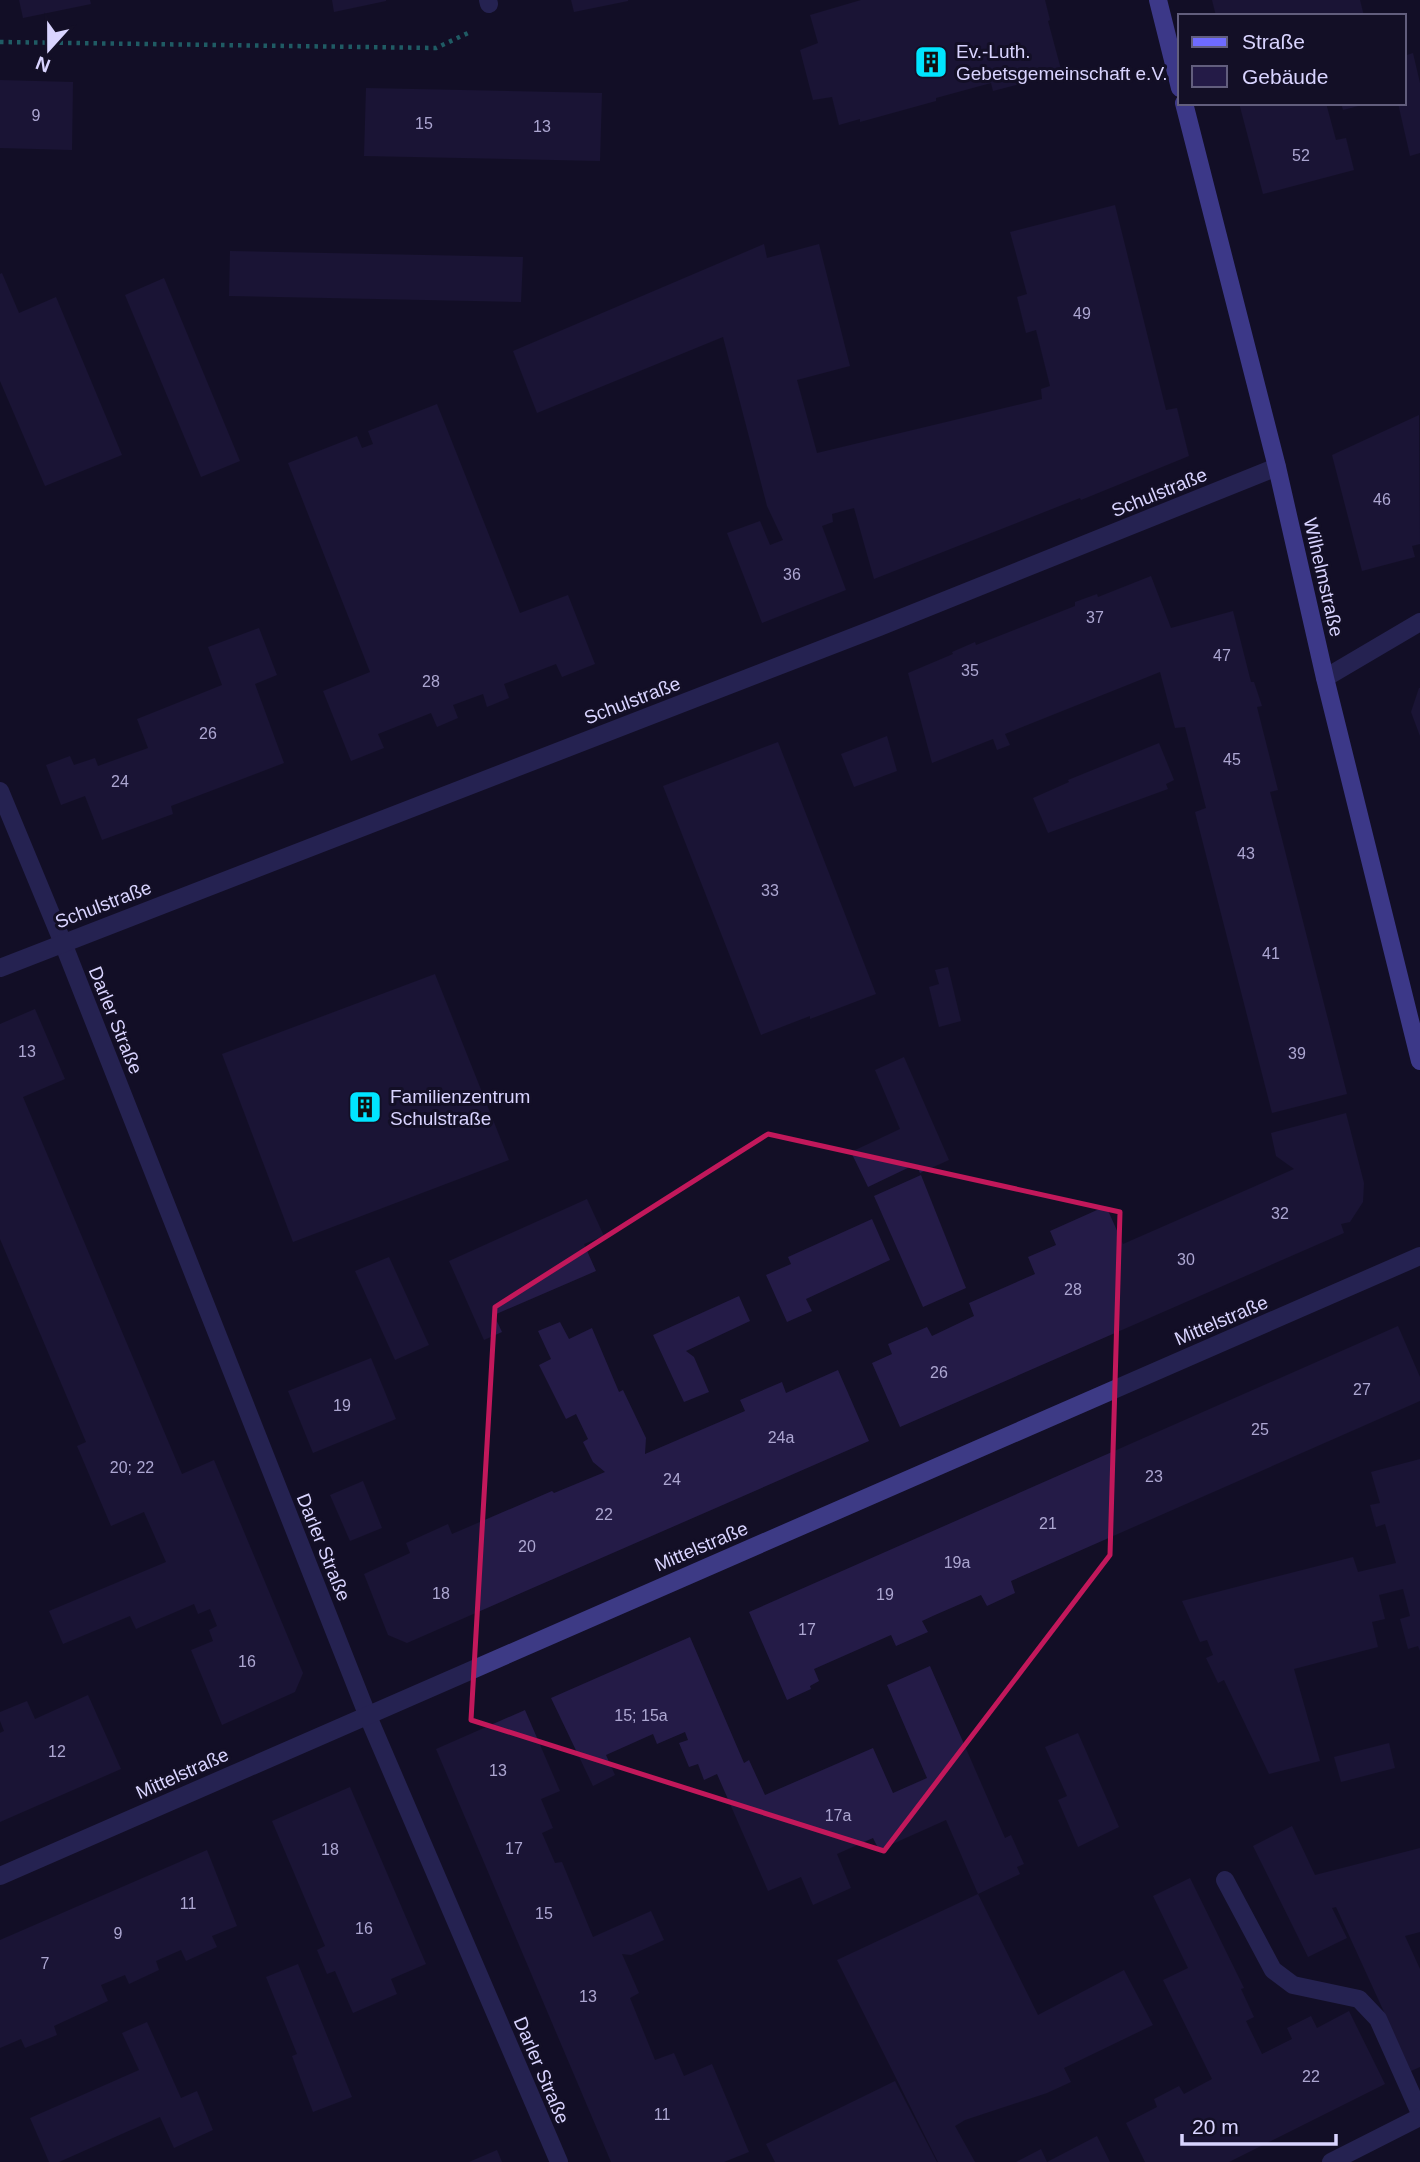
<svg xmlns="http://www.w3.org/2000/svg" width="1420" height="2162" font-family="Helvetica,sans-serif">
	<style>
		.building { fill: #241b47 }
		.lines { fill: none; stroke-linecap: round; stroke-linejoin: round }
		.path { stroke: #2fb8b0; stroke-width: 4.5; stroke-dasharray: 3.5 5; stroke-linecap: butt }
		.lane { stroke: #3d3a85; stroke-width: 18 }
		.street { stroke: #3d3a85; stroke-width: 18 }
		.secondary { stroke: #6f6bff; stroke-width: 18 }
		.marked { fill: none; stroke: #c2185b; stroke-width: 5; stroke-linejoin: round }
		.labels { text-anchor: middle; stroke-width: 6; stroke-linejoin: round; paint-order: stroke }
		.number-label { font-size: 16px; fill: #aca6d1 }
		.poi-label { font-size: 19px; fill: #d9d4ff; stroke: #130f26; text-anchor: start }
		.street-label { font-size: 19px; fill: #d9d4ff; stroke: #130f26 }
	</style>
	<rect width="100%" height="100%" fill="#130f26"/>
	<!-- building -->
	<g class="building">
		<path d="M19,0h71l1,4 -68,14z"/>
		<path d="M332,0h54v1l-52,11z"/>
		<path d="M571,0h57v1l-54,11z"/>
		<path d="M861,0h184l5,20 -2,1 14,52 -69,18 -2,-8 -55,15v3l-76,21v-3l-21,6 -7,-28 -19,3 -13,-50 18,-7 -8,-28z"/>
		<path d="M1212,0h148l4,16h-28v-2l-6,2h-114z"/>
		<path d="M1413,53l7,30v70l-10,3 -12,-53h6v-47z"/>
		<path d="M0,80l73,2 -1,68 -72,-2z"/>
		<path d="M366,88l236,5 -2,68 -236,-5z"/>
		<path d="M1239,103h87l10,37 10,-2 8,32 -91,24z"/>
		<path d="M1341,103h25v1l-23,6z"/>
		<path d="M1115,205l51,205 11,-2 12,48 -108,44 -1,-2 -206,81 -20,-71 -22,6 1,8 -11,4 24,64 -84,33 -35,-90 33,-12 10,24 13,-5 -16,-34 -44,-169 -186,76 -24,-62 251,-107 3,14 52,-14 31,122 -53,14 20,73 225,-54 -1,-10 9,-3 -14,-56 -10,3 -9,-36 10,-3 -17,-62z"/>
		<path d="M230,251l293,6 -2,45 -292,-6z"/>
		<path d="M2,273l17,40 37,-16 66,158 -77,31 -45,-105v-107z"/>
		<path d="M164,278l76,183 -39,16 -76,-182z"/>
		<path d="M437,404l83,209 48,-18 27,69 -33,13 -6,-13 -52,20 5,14 -22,9 -4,-13 -30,11 5,13 -21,9 -6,-14 -53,21 6,14 -33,13 -28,-70 47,-19 -82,-209 69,-27 5,12 11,-4 -5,-13z"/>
		<path d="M1419,415l1,129 -8,2 3,11 -53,14 -30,-116z"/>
		<path d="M1151,576l20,52 62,-17 18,71h3l8,24 -5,1 21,83 -8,2 77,302 -75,19 -77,-301 11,-4 -21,-81 -10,1 -15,-56 -155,62 5,11 -13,5 -4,-11 -61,24 -24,-90 45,-19 -1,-2 23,-10 1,3 99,-39v-4l22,-8 1,3z"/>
		<path d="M259,628l18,47 -22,9 29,79 -113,43 2,8 -71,26 -17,-44 -24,9 -15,-40 24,-9 4,9 21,-7 3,8 50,-18 -11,-29 85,-34 -14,-38z"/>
		<path d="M1419,688h1v48l-9,-24z"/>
		<path d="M887,736l10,35 -43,16 -13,-33z"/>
		<path d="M778,742l98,252 -66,25v-3l-49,19 -98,-249z"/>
		<path d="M1159,743l15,37 -8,4 2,5 -120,44 -15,-35 36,-16 -1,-2z"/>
		<path d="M948,967l13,54 -22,6 -10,-40 10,-3 -4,-14z"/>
		<path d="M435,974l74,186 -216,82 -71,-188z"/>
		<path d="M35,1009l30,70 -42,18 159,377 32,-14 89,213 -8,19 -73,33 -31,-75 22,-9 -4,-11 8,-4 -7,-17 -12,5 -4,-10 -58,25 -6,-13 -67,28 -14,-33 117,-49 -22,-50 -33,14 -34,-80 9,-4 -86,-203v-215z"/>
		<path d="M904,1057l45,103 -29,13 -4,-9 -48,23 -17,-35 49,-23 -25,-59z"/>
		<path d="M1346,1113l18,70 -1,19 -13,20 -9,2 3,9 -444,194 -28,-64 20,-9 -4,-10 39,-17 5,9 42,-20 -5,-13 66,-29 -7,-17 28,-12 -6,-14 56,-25 17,38 171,-75 -18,-13 -5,-23z"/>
		<path d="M921,1175l45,113 -43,19 -49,-111z"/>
		<path d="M587,1199l17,37 -20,8 12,27 -102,44 8,17 -18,8 -35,-79z"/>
		<path d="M872,1219l18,41 -84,39 6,12 -25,11 -21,-47 25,-11 -3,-7z"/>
		<path d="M389,1257l40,88 -34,15 -40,-89z"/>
		<path d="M739,1296l11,25 -64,30 8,6 15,35 -25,10 -31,-67z"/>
		<path d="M560,1322l9,17 23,-11 27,64 4,-2 23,48 -1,16 100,-43 -5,-11 42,-18 4,11 52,-23 31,71 -462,202 -19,-8 -24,-61 46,-21 -4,-10 42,-19 4,10 100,-43 2,2 51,-21 -12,-10 -10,-20 5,-3 -12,-25 -10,5 -27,-54 12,-6 -13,-28z"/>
		<path d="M1398,1326l22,51v24l-409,180 4,12 -28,13 -6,-11 -46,20 -13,6 6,11 -32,14 -5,-11 -77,34 5,12 -9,5 1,3 -24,11 -38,-88z"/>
		<path d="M371,1358l25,61 -83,34 -25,-62z"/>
		<path d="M1420,1459v192l-2,-5 -10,3 -8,-30 10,-3 -7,-27 -24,6 6,24 -13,3 6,25 -84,22 26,92 -51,13 -45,-94 -6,3 -12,-25 7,-3 -6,-15 -7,2 -18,-41 171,-44 5,15 38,-9 -11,-39 -9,3 -6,-22 10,-2 -9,-31z"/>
		<path d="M363,1481l19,47 -32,13 -20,-46z"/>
		<path d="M690,1637l54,126 5,-3 16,35 108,-47 20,45 34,-15 -40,-93 43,-19 75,172 6,-3 13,29 -7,3 3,7 -42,20 -32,-74 -67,30 -6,-12 -36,16 14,34 -38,17 -12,-28 -33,14 -51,-117 -13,6 -6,-16 -9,3 -10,-24 9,-3 -3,-8 -28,12 -4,-10 -47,21 9,20 -22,11 -42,-88z"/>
		<path d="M88,1695l33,74 -121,53v-89l4,-2 -4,-10v-9l27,-11 8,18z"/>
		<path d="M525,1710l35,81 -19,8 12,29 -11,5 13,30 7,-1 31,75 58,-26 13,29 -33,15 -9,-1 17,39 -9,5 25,62 19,-7 10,23 28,-12 37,88 -25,10h-113l-175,-413z"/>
		<path d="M1078,1733l41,94 -41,20 -20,-47 9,-4 -22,-49z"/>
		<path d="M1389,1743l6,25 -54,14 -7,-25z"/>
		<path d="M350,1787l76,177 -35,15 6,15 -44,19 -18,-42 -8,3 -10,-24 8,-4 -53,-125z"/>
		<path d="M1292,1826l23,49 105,-27v84l-15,4 15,33v98l-9,4 -75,-164 -4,1 15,30 -39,19 -55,-111z"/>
		<path d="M207,1850l30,76 -25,10 5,11 -31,14 -5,-11 -25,11 3,9 -30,14 -4,-9 -24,10 7,16 -54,25 3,9 -32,13 -4,-9 -21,9v-108z"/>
		<path d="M1190,1878l54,110 -3,1 13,28 -8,4 16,33 30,-15 -5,-11 24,-12 6,12 32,-17 36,73 -156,78h-84l-19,-39 31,-16 -3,-8 25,-13 5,8 28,-15 -49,-99 25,-12 -35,-72z"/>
		<path d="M978,1894l60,121 86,-45 29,55 -89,43 7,14 -24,11 -82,27 -10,6 20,36h-37l-101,-202z"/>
		<path d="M298,1964l54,133 -39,15 -21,-56 5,-2 -31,-77z"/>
		<path d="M147,2022l34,76 16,-7 16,39 -39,18 -14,-31 -101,45h-10l-19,-44 109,-48 -17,-37z"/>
		<path d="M895,2081l42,81h-162l-9,-18z"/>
		<path d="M1097,2136l13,26h-94l25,-13 6,13z"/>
		<path d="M497,2150l5,12h-33z"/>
	</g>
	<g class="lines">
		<!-- path -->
		<path class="path" d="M0,42l436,6 32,-15"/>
		<!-- lane -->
		<path class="lane" d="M1225,1880l48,90 20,15 66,14 19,20 42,94"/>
		<!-- street -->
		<g class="street">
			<path d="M488,0l1,4"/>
			<path d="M1325,678l95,-56"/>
			<path d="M0,791l63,152 304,771 192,448"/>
			<path d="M0,968l879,-341 398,-160"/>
			<path d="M0,1876l1420,-620"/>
			<path d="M1331,2162l89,-45"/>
		</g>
		<!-- secondary -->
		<g class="secondary">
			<path d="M1158,0l22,88"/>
			<path d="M1184,103l93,364 48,211 95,383"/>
		</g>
	</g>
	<!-- marked area -->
	<path d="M0 0H1420V2162H0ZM768,1134l352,78 -10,343 -226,296 -413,-131 24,-413z" fill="#130f26" fill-opacity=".55" fill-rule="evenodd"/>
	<path class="marked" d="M768,1134l352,78 -10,343 -226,296 -413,-131 24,-413z"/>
	<!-- icons -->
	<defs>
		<symbol id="building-square" viewBox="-11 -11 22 22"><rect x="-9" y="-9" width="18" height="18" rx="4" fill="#00e5ff" stroke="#130f26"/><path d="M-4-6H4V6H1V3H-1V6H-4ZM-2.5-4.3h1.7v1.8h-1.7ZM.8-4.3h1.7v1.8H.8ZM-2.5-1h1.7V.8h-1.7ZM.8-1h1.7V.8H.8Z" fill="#111"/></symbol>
	</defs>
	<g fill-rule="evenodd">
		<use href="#building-square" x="912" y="43" width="38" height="38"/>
		<use href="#building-square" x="346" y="1088" width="38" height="38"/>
	</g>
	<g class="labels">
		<!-- number labels -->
		<g class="number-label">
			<text x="36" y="121">9</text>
			<text x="424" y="129">15</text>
			<text x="542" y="132">13</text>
			<text x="1301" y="161">52</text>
			<text x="1082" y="319">49</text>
			<text x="1382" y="505">46</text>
			<text x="792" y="580">36</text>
			<text x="1095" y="623">37</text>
			<text x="1222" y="661">47</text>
			<text x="970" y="676">35</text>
			<text x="431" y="687">28</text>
			<text x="208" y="739">26</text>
			<text x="1232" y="765">45</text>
			<text x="120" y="787">24</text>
			<text x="1246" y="859">43</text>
			<text x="770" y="896">33</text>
			<text x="1271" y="959">41</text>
			<text x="27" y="1057">13</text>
			<text x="1297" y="1059">39</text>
			<text x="1280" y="1219">32</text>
			<text x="1186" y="1265">30</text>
			<text x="1073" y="1295">28</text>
			<text x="939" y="1378">26</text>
			<text x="1362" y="1395">27</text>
			<text x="342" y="1411">19</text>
			<text x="1260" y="1435">25</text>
			<text x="781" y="1443">24a</text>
			<text x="132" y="1473">20; 22</text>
			<text x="1154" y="1482">23</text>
			<text x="672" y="1485">24</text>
			<text x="604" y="1520">22</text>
			<text x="1048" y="1529">21</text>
			<text x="527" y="1552">20</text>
			<text x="957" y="1568">19a</text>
			<text x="441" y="1599">18</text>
			<text x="885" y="1600">19</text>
			<text x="807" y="1635">17</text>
			<text x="247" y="1667">16</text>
			<text x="641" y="1721">15; 15a</text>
			<text x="57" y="1757">12</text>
			<text x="498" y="1776">13</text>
			<text x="838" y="1821">17a</text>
			<text x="514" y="1854">17</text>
			<text x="330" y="1855">18</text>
			<text x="188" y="1909">11</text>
			<text x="544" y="1919">15</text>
			<text x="364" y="1934">16</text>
			<text x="118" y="1939">9</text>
			<text x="45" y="1969">7</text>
			<text x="588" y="2002">13</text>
			<text x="1311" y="2082">22</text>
			<text x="662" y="2120">11</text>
		</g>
		<!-- poi labels -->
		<g class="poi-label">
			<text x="956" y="58">Ev.-Luth.<tspan x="956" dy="22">Gebetsgemeinschaft e.V.</tspan></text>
			<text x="390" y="1103">Familienzentrum<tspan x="390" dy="22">Schulstraße</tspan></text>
		</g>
		<!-- street labels -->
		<g class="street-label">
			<text transform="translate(1159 492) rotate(-22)" y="7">Schulstraße</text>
			<text transform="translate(1324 577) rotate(77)" y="7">Wilhelmstraße</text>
			<text transform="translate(632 700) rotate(-21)" y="7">Schulstraße</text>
			<text transform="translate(103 904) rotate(-21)" y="7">Schulstraße</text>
			<text transform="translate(116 1020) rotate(68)" y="7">Darler Straße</text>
			<text transform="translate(1221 1320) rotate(-23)" y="7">Mittelstraße</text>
			<text transform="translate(701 1546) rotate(-23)" y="7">Mittelstraße</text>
			<text transform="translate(324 1547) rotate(68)" y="7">Darler Straße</text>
			<text transform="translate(182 1773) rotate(-24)" y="7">Mittelstraße</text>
			<text transform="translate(542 2070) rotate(67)" y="7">Darler Straße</text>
		</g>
	</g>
	<!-- legend -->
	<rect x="1178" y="14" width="228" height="91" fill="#130f26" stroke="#625e7d" stroke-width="2"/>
	<rect x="1192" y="37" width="35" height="10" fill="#6f6bff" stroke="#625e7d" stroke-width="2"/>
	<text x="1242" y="49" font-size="21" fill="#d9d4ff">Straße</text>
	<rect x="1192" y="66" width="35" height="21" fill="#241b47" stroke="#625e7d" stroke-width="2"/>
	<text x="1242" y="84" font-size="21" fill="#d9d4ff">Gebäude</text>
	<!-- north arrow -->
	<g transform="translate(49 49) rotate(201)" stroke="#130f26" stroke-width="5" paint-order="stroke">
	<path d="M0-5L12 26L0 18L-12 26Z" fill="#d9d4ff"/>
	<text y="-10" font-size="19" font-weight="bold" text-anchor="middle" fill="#d9d4ff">N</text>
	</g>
	<!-- scale -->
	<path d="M1182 2134v10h154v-10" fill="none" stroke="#d9d4ff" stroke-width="3.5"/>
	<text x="1192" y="2134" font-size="21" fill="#d9d4ff" stroke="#130f26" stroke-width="5" paint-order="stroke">20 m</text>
</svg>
